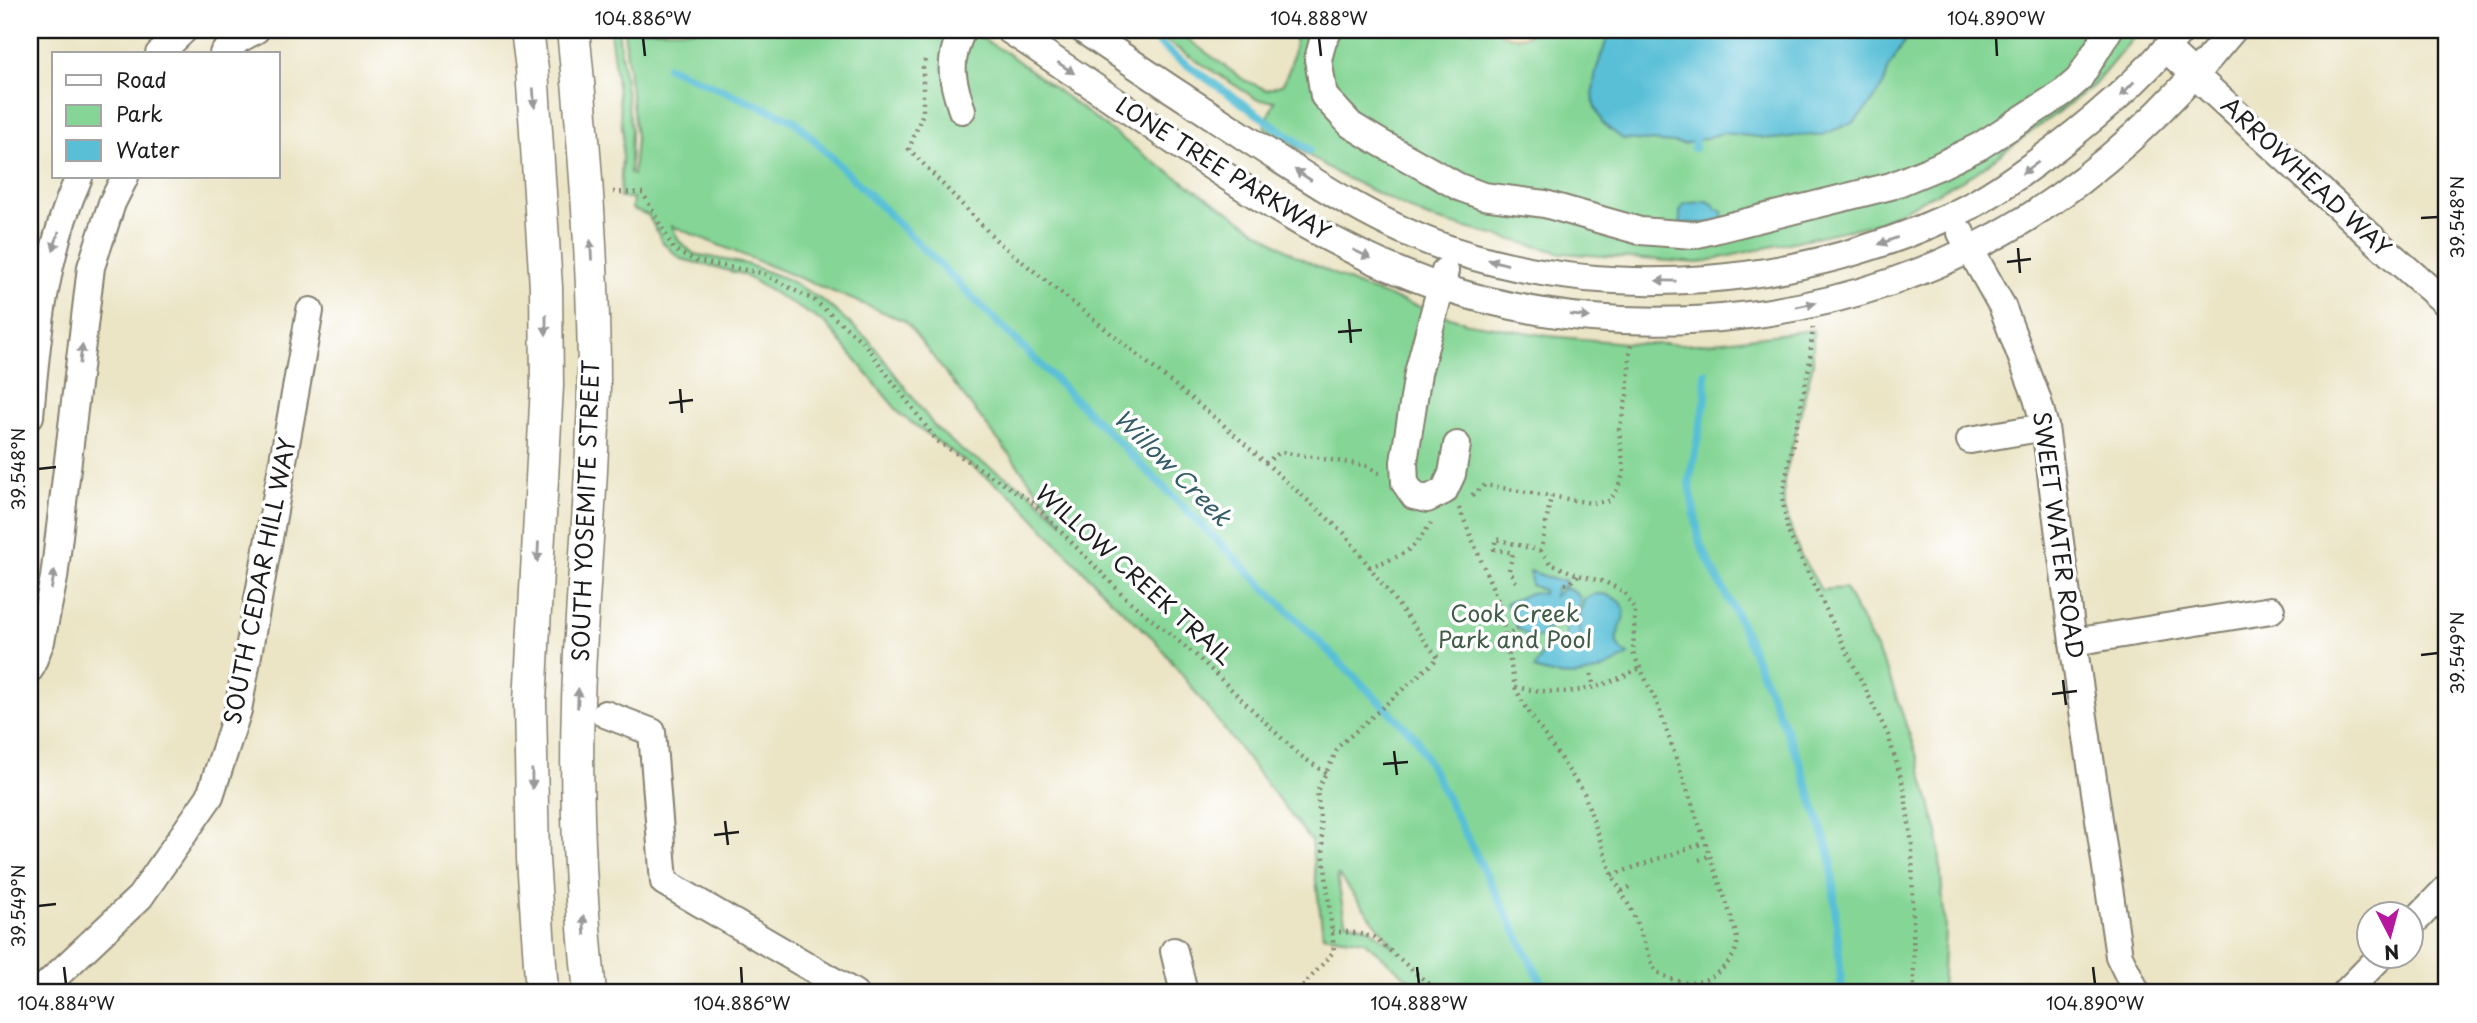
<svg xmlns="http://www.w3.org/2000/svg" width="2477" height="1023" font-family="'Playpen Sans',sans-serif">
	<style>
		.green { fill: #85d696; stroke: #507959; stroke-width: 2; fill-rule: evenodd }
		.sand { fill: #eeda9e; stroke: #857b5d; stroke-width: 2 }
		.water { fill: #59bfd7; stroke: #3a6e7a; stroke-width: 2 }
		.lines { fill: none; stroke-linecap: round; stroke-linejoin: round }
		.stream { stroke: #59bfd7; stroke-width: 8 }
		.minor-casing { stroke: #848070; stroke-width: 30 }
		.major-casing { stroke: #848070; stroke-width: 35 }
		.path { stroke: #848070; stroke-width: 4.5; stroke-dasharray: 2 5; stroke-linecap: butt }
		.minor { stroke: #fff; stroke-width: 26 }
		.major { stroke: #fff; stroke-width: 32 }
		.oneway { fill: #999 }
		.ticks { fill: none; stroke: #1c1c1c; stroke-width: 2.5 }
		.labels { text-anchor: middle; stroke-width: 7; stroke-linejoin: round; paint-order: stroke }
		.street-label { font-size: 23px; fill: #1c1c1c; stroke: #fff }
		.park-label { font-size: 23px; fill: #415d47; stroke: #fff }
		.water-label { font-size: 24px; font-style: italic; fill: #345d67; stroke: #fff }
		.neatline { fill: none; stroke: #1c1c1c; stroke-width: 2.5 }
		.ticks-label { font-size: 18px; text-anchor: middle; fill: #1c1c1c }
	</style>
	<rect width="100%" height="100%" fill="#fff"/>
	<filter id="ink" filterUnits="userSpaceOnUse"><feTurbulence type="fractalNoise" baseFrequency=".0143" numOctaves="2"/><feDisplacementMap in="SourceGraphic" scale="14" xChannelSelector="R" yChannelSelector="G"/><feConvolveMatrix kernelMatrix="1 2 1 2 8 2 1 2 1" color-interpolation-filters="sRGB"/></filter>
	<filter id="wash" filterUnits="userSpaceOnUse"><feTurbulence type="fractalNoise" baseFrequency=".00686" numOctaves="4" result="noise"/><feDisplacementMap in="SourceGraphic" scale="28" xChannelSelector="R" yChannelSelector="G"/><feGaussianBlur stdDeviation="1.57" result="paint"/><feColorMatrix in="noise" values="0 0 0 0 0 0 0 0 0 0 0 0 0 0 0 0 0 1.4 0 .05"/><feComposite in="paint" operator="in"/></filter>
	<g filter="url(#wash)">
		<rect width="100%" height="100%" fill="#ebe4c5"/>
		<!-- green -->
		<g class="green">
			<path d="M610,30h8l13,98 -1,45 3,2 3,-37 -12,-108h343l43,25 138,103 148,98 65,31 107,36 81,13 88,8h62l114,-14v33l-29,117v29l16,45 21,36 24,-2 43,85 30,86 20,74 7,97 -3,63h-517l-61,-52 -41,-6 -12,-94 -157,-202 -45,-41 -94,-100 -114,-83 -75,-91 -84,-50 -61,-15 -18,-16 -15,-28 -16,-6 1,-11h-13l3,-64zM672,226l233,95 157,201 -34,-32 -67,-40 -26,-23 -66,-87 -44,-38 -38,-23 -41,-15 -52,-10 -15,-13zM1337,875h1l57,73 -26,-20 -24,-7z"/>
			<path d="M1149,30h26l69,50 23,10 16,-6 8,-19 6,-35h843l-47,56 -119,88 -96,49 -180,40 -136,-10 -134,-35 -90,-44 -74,-47 11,-26 -17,-1z"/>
		</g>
		<!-- sand -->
		<path class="sand" d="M1496,30h37c-9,11 -27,8 -37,0z"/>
		<!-- water -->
		<g class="water">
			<path d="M1610,30h301l-22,38 -6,17 -13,20 -16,17 -34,14 -15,-1 -30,4 -52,-6 -38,11 -62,-5 -20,-15 -9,-19 -1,-15 3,-19z"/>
			<path d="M1707,201l6,3 3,5 6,2 1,13 -43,-1v-11l4,-8z"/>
			<path d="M1530,571l25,9h10v6l-9,2 -2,8 10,-8 7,1 9,8 -3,21 4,17 -2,-17 5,-19c8,-5 16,-7 26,-3 30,12 3,33 7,47 2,6 6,9 12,12 -34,21 -57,27 -95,14l13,-24 15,-4 5,-8 -3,-7 -6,-2 -16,8 1,6c-26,-2 -29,-13 -37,-35l25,-10h12v-3l-12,-5z"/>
		</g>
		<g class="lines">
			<!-- stream -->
			<g class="stream">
				<path d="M1154,30l-2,7 21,18 136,95"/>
				<path d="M668,67l127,54 621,617 131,255"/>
				<path d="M1694,148l2,-17"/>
				<path d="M1705,373l1,23 -17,86 11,62 40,78 60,141 31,95 11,135"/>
			</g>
		</g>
	</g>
	<g filter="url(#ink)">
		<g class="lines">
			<defs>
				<g id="minor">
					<path d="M1009,30c55,36 109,73 163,110 84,57 172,115 269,147 191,63 415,37 586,-69 80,-50 147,-116 206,-188"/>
					<path d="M1083,30c59,40 118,79 177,117 60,39 123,80 192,103 161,53 345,36 498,-34 28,-12 55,-31 80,-49 56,-40 108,-84 152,-137"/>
					<path d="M1329,30l-6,11 -5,18 6,37 27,29 28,17 80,45 24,9 62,8 95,27 54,4 197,-49 46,-19 43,-21 84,-54 15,-13 30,-49"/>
					<path d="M2166,49l224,205 57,50"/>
					<path d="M159,54l25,-24"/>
					<path d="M223,54l15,-14 18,-10"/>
					<path d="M962,110c-11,-32 -14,-48 0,-80"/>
					<path d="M1961,233l41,73 35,92 8,29 28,215 46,314 18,37"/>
					<path d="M1445,271l-27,102 -14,89 1,21 9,13 13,3 17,-8 8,-17 5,-29"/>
					<path d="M30,416c7,-82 15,-164 49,-239"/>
					<path d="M1970,440l75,-13"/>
					<path d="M2073,642l198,-32"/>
					<path d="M30,669l11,-28 13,-63 37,-311 21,-64 13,-26"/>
					<path d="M605,714l47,18 12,150 190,111"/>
					<path d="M2410,926l37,-38"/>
					<path d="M1174,951l10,42"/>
					<path d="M38,993l102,-96 70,-101 28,-86 72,-399"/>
					<path d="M2345,993l36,-37"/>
				</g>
				<g id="major">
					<path d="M527,30l5,39 14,218 1,99 -17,316 3,157 9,134"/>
					<path d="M573,30c12,118 21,235 21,354 -1,106 -13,212 -16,318 -3,97 2,195 12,291"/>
				</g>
			</defs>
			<!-- minor casing -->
			<use href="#minor" class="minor-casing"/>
			<!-- major casing -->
			<use href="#major" class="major-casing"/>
			<!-- path -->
			<g class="path">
				<path d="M925,60l-2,7v46l-14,36 89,93 221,179 125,112 94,125 -99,88 -22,45 17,160 -29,33 -15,9"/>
				<path d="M613,192l30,1 31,57 22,11 66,12 53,28 48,41 74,99 95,61 97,99 69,56 100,97 28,19"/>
				<path d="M1813,327l-4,40 -27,129 6,36 100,203 16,53 8,57 2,148"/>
				<path d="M1265,463l16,-11 87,14 12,8"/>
				<path d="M1472,495l13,-10 106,18 18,-2 9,-13 6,-16 -5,-42 8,-34 4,-54"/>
				<path d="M1459,508l40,95 16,84 9,18 60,88 28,82 20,36 23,60c27,15 45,18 69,-4 6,-6 12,-14 13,-23 1,-7 -3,-16 -4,-22l-76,-219 -24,-50 2,-43 -11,-18 -19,-10 -27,-7 -27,-11 -10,-13 10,-55"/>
				<path d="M1369,567c32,-11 43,-14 62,-44"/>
				<path d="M1516,582l-7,-12 4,-17 -19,-4 2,-10 45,12"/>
				<path d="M1565,584l5,-1 8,-8"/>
				<path d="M1504,635l14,-6"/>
				<path d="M1591,674l3,13"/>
				<path d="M1515,687c52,10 79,5 125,-19"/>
				<path d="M1699,860l10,-4"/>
				<path d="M1612,875l92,-32"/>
				<path d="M1622,891l10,-5"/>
				<path d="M1332,932h18l24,5 65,56"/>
			</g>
			<!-- minor -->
			<use href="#minor" class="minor"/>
			<!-- major -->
			<use href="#major" class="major"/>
		</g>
		<!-- one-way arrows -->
		<defs><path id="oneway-solid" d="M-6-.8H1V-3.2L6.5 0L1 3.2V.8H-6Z" transform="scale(1.75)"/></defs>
		<g class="oneway">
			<use href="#oneway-solid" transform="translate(1066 68) rotate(34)"/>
			<use href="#oneway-solid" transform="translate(2127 89) rotate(134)"/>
			<use href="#oneway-solid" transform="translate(534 98) rotate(86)"/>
			<use href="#oneway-solid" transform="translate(2030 168) rotate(145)"/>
			<use href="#oneway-solid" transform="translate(1303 175) rotate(-147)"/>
			<use href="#oneway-solid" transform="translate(56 241) rotate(107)"/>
			<use href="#oneway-solid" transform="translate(1888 241) rotate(159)"/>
			<use href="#oneway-solid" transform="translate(591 250) rotate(-93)"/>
			<use href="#oneway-solid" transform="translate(1362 254) rotate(26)"/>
			<use href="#oneway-solid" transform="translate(1498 262) rotate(-166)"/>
			<use href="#oneway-solid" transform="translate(1666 281) rotate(-179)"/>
			<use href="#oneway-solid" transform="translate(1806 305) rotate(-11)"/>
			<use href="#oneway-solid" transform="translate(1580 316) rotate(7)"/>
			<use href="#oneway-solid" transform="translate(546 325) rotate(90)"/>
			<use href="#oneway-solid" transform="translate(81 354) rotate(-83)"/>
			<use href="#oneway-solid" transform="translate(538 552) rotate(93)"/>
			<use href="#oneway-solid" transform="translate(53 580) rotate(-80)"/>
			<use href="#oneway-solid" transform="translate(578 698) rotate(-88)"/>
			<use href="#oneway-solid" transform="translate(532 779) rotate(89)"/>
			<use href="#oneway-solid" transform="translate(584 925) rotate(-94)"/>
		</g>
	</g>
	<!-- ticks -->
	<path class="ticks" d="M643,38l2,18M1319,38l2,18M1996,38l1,18M2421,218l17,-1M2018,248l2,25M2007,262l24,-3M1349,319l2,24M1338,332l24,-2M680,389l2,24M669,403l24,-3M38,469l18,-2M2421,655l17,-2M2063,680l3,25M2052,694l25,-3M1394,751l3,24M1383,764l25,-2M725,821l3,24M714,835l25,-3M38,906l18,-2M64,967l2,17M741,967l1,17M1417,967l2,17M2093,967l2,17"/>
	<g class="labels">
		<!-- street labels -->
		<g class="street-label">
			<text transform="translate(1223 169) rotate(32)" y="8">LONE TREE PARKWAY</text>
			<text transform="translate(2306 177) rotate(43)" y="8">ARROWHEAD WAY</text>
			<text transform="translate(586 511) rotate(-88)" y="8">SOUTH YOSEMITE STREET</text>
			<text transform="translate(2058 535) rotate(82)" y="8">SWEET WATER ROAD</text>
			<text transform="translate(1134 575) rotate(42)" y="8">WILLOW CREEK TRAIL</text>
			<text transform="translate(260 581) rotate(-79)" y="8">SOUTH CEDAR HILL WAY</text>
		</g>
		<!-- park labels -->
		<g class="park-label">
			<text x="1515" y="622">Cook Creek<tspan x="1515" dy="26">Park and Pool</tspan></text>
		</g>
		<!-- water labels -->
		<g class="water-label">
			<text transform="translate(1172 468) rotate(45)" y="8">Willow Creek</text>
		</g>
	</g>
	<!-- margin -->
	<rect width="2477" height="1023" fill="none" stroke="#fff" stroke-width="77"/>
	<!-- legend -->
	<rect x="52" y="52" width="228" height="126" fill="#ffffff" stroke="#a4a4a4" stroke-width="2"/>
	<rect x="66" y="75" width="35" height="10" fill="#ffffff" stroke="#a4a4a4" stroke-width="2"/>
	<text x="116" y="88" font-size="21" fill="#1c1c1c">Road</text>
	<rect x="66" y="105" width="35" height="21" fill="#85d696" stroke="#a4a4a4" stroke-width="2"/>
	<text x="116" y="122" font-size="21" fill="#1c1c1c">Park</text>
	<rect x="66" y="140" width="35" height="21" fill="#59bfd7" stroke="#a4a4a4" stroke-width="2"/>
	<text x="116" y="158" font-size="21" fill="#1c1c1c">Water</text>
	<!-- north arrow -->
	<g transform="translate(2390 935) rotate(174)"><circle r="33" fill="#ffffff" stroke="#a4a4a4" stroke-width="2"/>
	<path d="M0-5L12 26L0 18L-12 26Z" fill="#b5179e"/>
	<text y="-10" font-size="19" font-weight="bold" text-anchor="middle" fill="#1c1c1c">N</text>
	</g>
	<rect x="38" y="38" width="2400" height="946" class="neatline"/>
	<g class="ticks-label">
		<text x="643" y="25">104.886°W</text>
		<text x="1319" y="25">104.888°W</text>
		<text x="1996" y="25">104.890°W</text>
		<text transform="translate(2458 217) rotate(-90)" y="6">39.548°N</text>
		<text transform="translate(19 469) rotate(-90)" y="6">39.548°N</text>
		<text transform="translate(2458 653) rotate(-90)" y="6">39.549°N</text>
		<text transform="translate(19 906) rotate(-90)" y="6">39.549°N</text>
		<text x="66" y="1010">104.884°W</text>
		<text x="742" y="1010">104.886°W</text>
		<text x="1419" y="1010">104.888°W</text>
		<text x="2095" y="1010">104.890°W</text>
	</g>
</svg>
